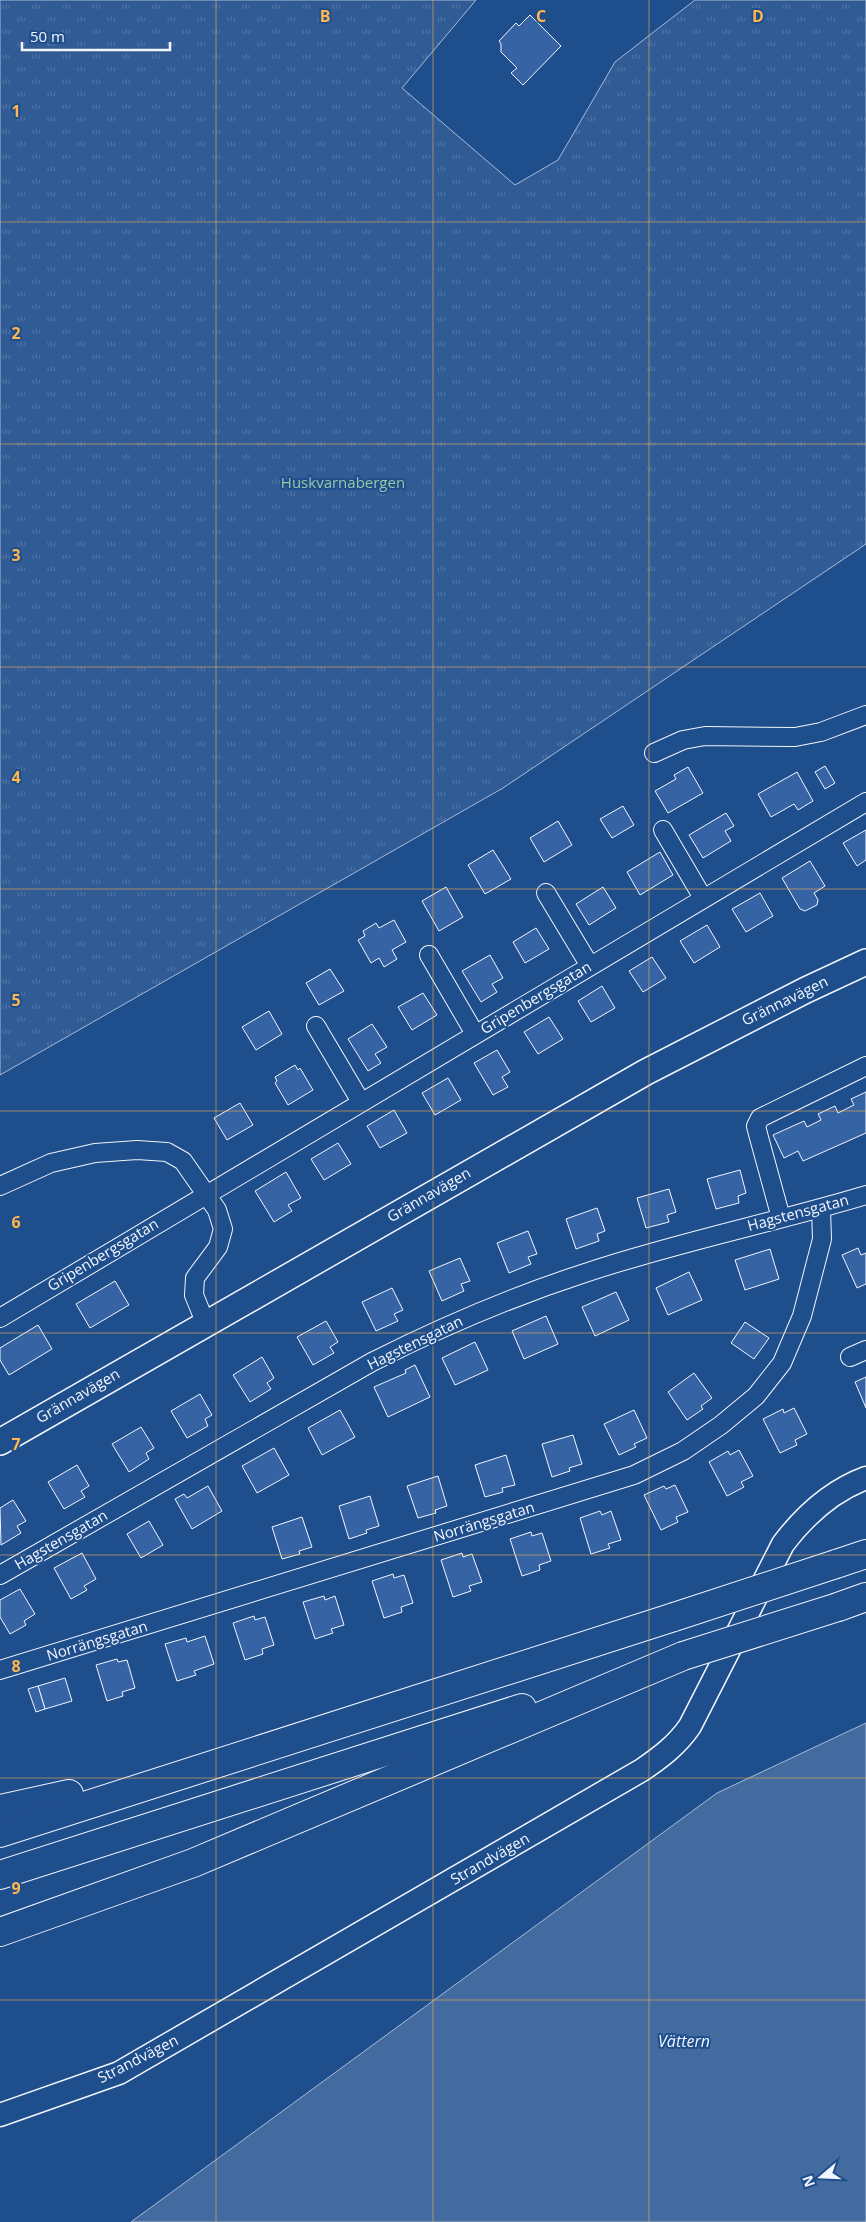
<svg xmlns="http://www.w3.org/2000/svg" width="866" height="2222" font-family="'Open Sans',sans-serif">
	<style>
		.park { fill: url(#park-tufts); stroke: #a8bbd7 }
		.water { fill: #446ba0; stroke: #a8bbd7 }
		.building { fill: #3563a3; stroke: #f2f6ff }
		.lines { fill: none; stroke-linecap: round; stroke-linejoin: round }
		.minor-casing { stroke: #f2f6ff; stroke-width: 20 }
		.tertiary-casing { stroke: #f2f6ff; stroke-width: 25 }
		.secondary-casing { stroke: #f2f6ff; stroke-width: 28 }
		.motorway-casing { stroke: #f2f6ff; stroke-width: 30 }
		.minor { stroke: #1f4e8c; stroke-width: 18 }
		.tertiary { stroke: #1f4e8c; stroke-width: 22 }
		.secondary { stroke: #1f4e8c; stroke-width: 25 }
		.motorway { stroke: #1f4e8c; stroke-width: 28 }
		.motorway-bridge-casing { stroke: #f2f6ff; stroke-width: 30; stroke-linecap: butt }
		.motorway-bridge { stroke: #1f4e8c; stroke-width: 28 }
		.grid { fill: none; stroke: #ffb74d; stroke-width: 1; stroke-opacity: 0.55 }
		.labels { text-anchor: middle; stroke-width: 4; stroke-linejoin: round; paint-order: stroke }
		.park-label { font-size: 15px; fill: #97c8a6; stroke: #1f4e8c }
		.street-label { font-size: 15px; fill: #f2f6ff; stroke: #1f4e8c }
		.water-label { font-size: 16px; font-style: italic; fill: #f2f6ff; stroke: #1f4e8c }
		.grid-label { font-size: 16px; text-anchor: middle; font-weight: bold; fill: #ffb74d; stroke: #1f4e8c; stroke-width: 4; stroke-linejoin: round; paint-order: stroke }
	</style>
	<defs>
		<pattern id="park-tufts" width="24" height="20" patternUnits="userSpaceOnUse" patternTransform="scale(1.25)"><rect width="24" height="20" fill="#305b95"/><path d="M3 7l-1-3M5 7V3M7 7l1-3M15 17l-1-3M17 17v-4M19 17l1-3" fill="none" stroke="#4e73a5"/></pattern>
	</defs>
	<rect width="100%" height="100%" fill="#1f4e8c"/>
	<!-- park -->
	<path class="park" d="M0,0h476l-74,88 113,97 43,-25 57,-98 80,-62h171v544l-363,244 -503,287z"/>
	<!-- water -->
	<path class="water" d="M866,1723v499h-735l586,-429z"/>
	<!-- building -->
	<g class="building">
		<path d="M530,15l31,31 -38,39 -12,-12 6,-5 -16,-16v-8l-2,-3 17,-18 3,3z"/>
		<path d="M825,766l10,17 -10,6 -10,-17z"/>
		<path d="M688,767l15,26 -35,20 -13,-22 21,-12 -2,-4z"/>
		<path d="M797,772l16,29 -15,9 -4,-6 -23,13 -13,-23z"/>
		<path d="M623,806l11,19 -22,13 -12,-19z"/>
		<path d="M726,813l8,13 -9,5 6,10 -28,17 -14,-23z"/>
		<path d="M558,821l14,24 -28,17 -14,-24z"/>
		<path d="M866,830v30l-9,6 -14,-23z"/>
		<path d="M493,850l18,29 -26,15 -17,-29z"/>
		<path d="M660,852l13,23 -33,20 -13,-23z"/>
		<path d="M810,861l15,25 -11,7 4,7 -1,5 -12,6 -5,-2 -18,-31z"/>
		<path d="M446,887l17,30 -24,14 -17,-30z"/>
		<path d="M603,887l13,21 -27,17 -13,-21z"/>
		<path d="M760,893l13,23 -27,16 -14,-23z"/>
		<path d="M394,920l12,22 -14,8 5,9 -13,8 -5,-9 -8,5 -13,-23 7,-4 -2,-5 13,-8 3,5z"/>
		<path d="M707,925l13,22 -26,16 -14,-22z"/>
		<path d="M536,928l13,21 -24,14 -12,-21z"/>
		<path d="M490,955l13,23 -11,6 5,8 -16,10 -19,-31z"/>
		<path d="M652,957l14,21 -23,14 -14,-21z"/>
		<path d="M330,969l14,22 -25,14 -13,-22z"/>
		<path d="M602,986l13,22 -24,14 -13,-21z"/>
		<path d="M423,993l14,22 -25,15 -14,-23z"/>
		<path d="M269,1011l13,23 -26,16 -14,-23z"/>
		<path d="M549,1017l14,22 -25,15 -14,-22z"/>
		<path d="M372,1024l15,23 -12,7 6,9 -13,8 -20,-32z"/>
		<path d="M497,1050l13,22 -8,5 6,10 -15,8 -19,-32z"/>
		<path d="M295,1065l3,5 2,-2 13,22 -25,15 -13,-22 2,-2 -2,-4z"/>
		<path d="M448,1078l13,22 -26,15 -13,-22z"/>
		<path d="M866,1092v41l-63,28 -5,-10 -14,7 -11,-23 31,-14 3,6 14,-7 -3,-6 17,-8 3,7 16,-8 -3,-6z"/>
		<path d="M240,1103l13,22 -26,15 -13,-22z"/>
		<path d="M394,1110l13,23 -27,15 -13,-22z"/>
		<path d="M338,1143l13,21 -27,16 -13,-21z"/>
		<path d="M740,1170l6,23 -8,3 1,7 -23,6 -9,-30z"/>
		<path d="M286,1172l15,26 -13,7 4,6 -18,11 -19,-31z"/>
		<path d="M669,1189l7,23 -9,3 2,7 -23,6 -9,-30z"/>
		<path d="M597,1208l8,23 -8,3 2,7 -23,8 -10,-30z"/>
		<path d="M528,1231l9,23 -9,3 3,7 -22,9 -12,-30z"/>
		<path d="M858,1248l3,7 5,-2v31l-9,4 -15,-33z"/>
		<path d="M770,1249l9,30 -34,11 -10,-30z"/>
		<path d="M460,1258l10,23 -9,3 3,7 -22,10 -13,-30z"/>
		<path d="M689,1272l13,28 -34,15 -12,-27z"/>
		<path d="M115,1281l14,24 -39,23 -14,-24z"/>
		<path d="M392,1288l11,22 -9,4 4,7 -22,10 -14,-29z"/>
		<path d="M616,1292l13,28 -34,16 -13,-29z"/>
		<path d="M546,1316l12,28 -34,15 -12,-28z"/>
		<path d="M326,1321l12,21 -8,5 4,6 -21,12 -16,-28z"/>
		<path d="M745,1322l24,16 -15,21 -23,-16z"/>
		<path d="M38,1325l14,24 -43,26 -9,-15v-12z"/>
		<path d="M475,1342l13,28 -33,15 -13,-27z"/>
		<path d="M262,1357l12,21 -7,5 4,6 -21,13 -17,-27z"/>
		<path d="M415,1365l15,32 -42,20 -14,-30 32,-14 -1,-3z"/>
		<path d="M694,1373l18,25 -11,8 2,3 -16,11 -19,-28z"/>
		<path d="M866,1377v31l-11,-26z"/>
		<path d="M200,1394l12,21 -7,4 3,7 -21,12 -16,-27z"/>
		<path d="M794,1408l13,26 -12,6 2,5 -17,8 -17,-34 20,-10 1,4z"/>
		<path d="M340,1410l15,27 -33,18 -14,-27z"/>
		<path d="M634,1410l13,28 -13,6 2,3 -17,8 -15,-31z"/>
		<path d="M141,1427l13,21 -8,5 3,6 -20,13 -17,-28z"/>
		<path d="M573,1435l9,29 -13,4 1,3 -18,6 -10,-33z"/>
		<path d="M274,1448l15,27 -32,18 -15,-27z"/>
		<path d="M739,1450l14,26 -12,6 3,5 -17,9 -18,-34 19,-11 2,4z"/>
		<path d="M506,1455l9,30 -13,3 1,4 -18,5 -10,-32z"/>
		<path d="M77,1465l12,21 -8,5 4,6 -21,12 -16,-27z"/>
		<path d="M438,1476l9,30 -12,4 1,3 -18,5 -11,-32z"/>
		<path d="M675,1485l13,27 -12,5 2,5 -17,8 -17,-35 20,-9 2,3z"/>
		<path d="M208,1486l14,25 -30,18 -17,-30 9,-5 3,4z"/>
		<path d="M370,1496l9,30 -13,4 1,3 -18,6 -10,-33z"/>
		<path d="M13,1500l13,21 -9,5 4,7 -20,12 -1,-37z"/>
		<path d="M600,1511l2,4 9,-4 10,29 -13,4 2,4 -19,6 -11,-36z"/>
		<path d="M302,1517l10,30 -13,4 1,3 -18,5 -10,-32z"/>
		<path d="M149,1521l14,24 -22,13 -14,-24z"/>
		<path d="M531,1532l1,4 10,-3 9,28 -12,4 1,5 -18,6 -12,-37z"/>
		<path d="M82,1553l14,26 -12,7 3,4 -16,9 -17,-31z"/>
		<path d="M462,1553l1,4 9,-3 10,28 -13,4 2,5 -18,6 -12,-37z"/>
		<path d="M393,1574l1,4 10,-3 9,28 -12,4 1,5 -18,6 -12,-37z"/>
		<path d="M20,1589l15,25 -11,7 2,4 -16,9 -10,-17v-17z"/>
		<path d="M324,1596l1,4 10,-4 9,29 -13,4 2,4 -18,6 -12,-37z"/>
		<path d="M254,1616l1,4 10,-3 9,28 -12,4 1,5 -18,6 -12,-37z"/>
		<path d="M205,1636l9,28 -20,7 2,4 -19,6 -12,-37 21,-6 1,4z"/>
		<path d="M117,1659l1,3 9,-2 8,28 -13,4 1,4 -16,5 -11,-36z"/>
		<path d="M65,1678l7,23 -27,8 -7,-23z"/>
		<path d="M38,1686l7,23 -9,3 -8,-23z"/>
	</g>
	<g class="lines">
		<defs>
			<g id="minor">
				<path d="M654,753l29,-13 22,-4 90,1 26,-5 45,-17"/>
				<path d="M663,830l40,68"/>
				<path d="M546,893l44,73"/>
				<path d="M429,955l46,79"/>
				<path d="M316,1026l45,76"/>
				<path d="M0,1186l51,-23 44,-10 42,-3 30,2 16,9 34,49 6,19 -5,18 -23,31 -1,17 11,27"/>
				<path d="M781,1218l-23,-84 -2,-8 4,-8 106,-52"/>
				<path d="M0,1318l866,-516"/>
				<path d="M850,1357l16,-7"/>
				<path d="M0,1575l372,-213c69,-35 139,-65 213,-89 92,-31 188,-50 281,-78"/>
				<path d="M0,1670l634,-195 49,-24 38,-26 35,-29 26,-33 20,-47 20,-77 -1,-30"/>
			</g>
			<path id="tertiary" d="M0,2115l119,-42 523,-303c19,-13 35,-25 48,-44l93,-182c22,-29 48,-53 83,-66"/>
			<path id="secondary" d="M0,1442l646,-370 160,-82 60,-28"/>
			<g id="motorway">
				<path d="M836,1564l30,-10"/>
				<path d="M838,1607l28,-10"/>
				<path d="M0,1809l69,-15"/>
				<path d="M0,1833l674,-216"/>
				<path d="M0,1875l522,-167"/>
				<path d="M0,1932l193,-69 490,-207"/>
			</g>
		</defs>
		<!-- minor casing -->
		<use href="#minor" class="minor-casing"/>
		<!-- tertiary casing -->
		<use href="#tertiary" class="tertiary-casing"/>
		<!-- secondary casing -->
		<use href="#secondary" class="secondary-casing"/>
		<!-- motorway casing -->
		<use href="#motorway" class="motorway-casing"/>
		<!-- minor -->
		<use href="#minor" class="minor"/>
		<!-- tertiary -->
		<use href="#tertiary" class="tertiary"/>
		<!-- secondary -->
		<use href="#secondary" class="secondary"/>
		<!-- motorway -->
		<use href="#motorway" class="motorway"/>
		<defs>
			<g id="motorway-bridge">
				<path d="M674,1617l162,-53"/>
				<path d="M683,1656l155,-49"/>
			</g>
		</defs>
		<!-- motorway-bridge casing -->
		<use href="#motorway-bridge" class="motorway-bridge-casing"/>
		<!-- motorway-bridge -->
		<use href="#motorway-bridge" class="motorway-bridge"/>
	</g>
	<!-- grid -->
	<path class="grid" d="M216,0v2222M433,0v2222M649,0v2222M0,222h866M0,444h866M0,667h866M0,889h866M0,1111h866M0,1333h866M0,1555h866M0,1778h866M0,2000h866"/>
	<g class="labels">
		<!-- park labels -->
		<g class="park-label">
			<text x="343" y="488">Huskvarnabergen</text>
		</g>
		<!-- street labels -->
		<g class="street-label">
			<text transform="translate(536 998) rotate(-31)" y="5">Gripenbergsgatan</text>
			<text transform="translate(785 1001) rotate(-26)" y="5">Grännavägen</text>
			<text transform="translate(429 1195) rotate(-30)" y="5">Grännavägen</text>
			<text transform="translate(798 1213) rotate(-15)" y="5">Hagstensgatan</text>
			<text transform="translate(103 1255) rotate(-31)" y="5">Gripenbergsgatan</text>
			<text transform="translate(415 1343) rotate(-26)" y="5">Hagstensgatan</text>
			<text transform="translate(78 1396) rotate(-30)" y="5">Grännavägen</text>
			<text transform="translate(484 1522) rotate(-17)" y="5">Norrängsgatan</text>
			<text transform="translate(61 1540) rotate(-30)" y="5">Hagstensgatan</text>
			<text transform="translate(97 1641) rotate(-17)" y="5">Norrängsgatan</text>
			<text transform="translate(490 1859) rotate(-30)" y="5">Strandvägen</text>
			<text transform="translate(138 2059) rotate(-27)" y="5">Strandvägen</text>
		</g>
		<!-- water labels -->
		<g class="water-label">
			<text x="684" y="2047">Vättern</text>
		</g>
	</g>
	<g class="grid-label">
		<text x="325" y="22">B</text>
		<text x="541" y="22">C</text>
		<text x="758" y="22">D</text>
		<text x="16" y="117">1</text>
		<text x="16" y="339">2</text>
		<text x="16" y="561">3</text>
		<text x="16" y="783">4</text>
		<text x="16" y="1006">5</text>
		<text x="16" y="1228">6</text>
		<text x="16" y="1450">7</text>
		<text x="16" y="1672">8</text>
		<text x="16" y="1894">9</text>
	</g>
	<!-- north arrow -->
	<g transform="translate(821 2177) rotate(251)" stroke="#1f4e8c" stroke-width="4" paint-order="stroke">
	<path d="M0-4L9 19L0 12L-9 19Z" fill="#f2f6ff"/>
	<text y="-8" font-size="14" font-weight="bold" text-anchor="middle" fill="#f2f6ff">N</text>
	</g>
	<!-- scale -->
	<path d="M22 42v8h148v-8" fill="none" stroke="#f2f6ff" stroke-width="2.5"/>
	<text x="30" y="42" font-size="15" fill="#f2f6ff" stroke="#1f4e8c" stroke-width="4" paint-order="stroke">50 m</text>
</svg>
